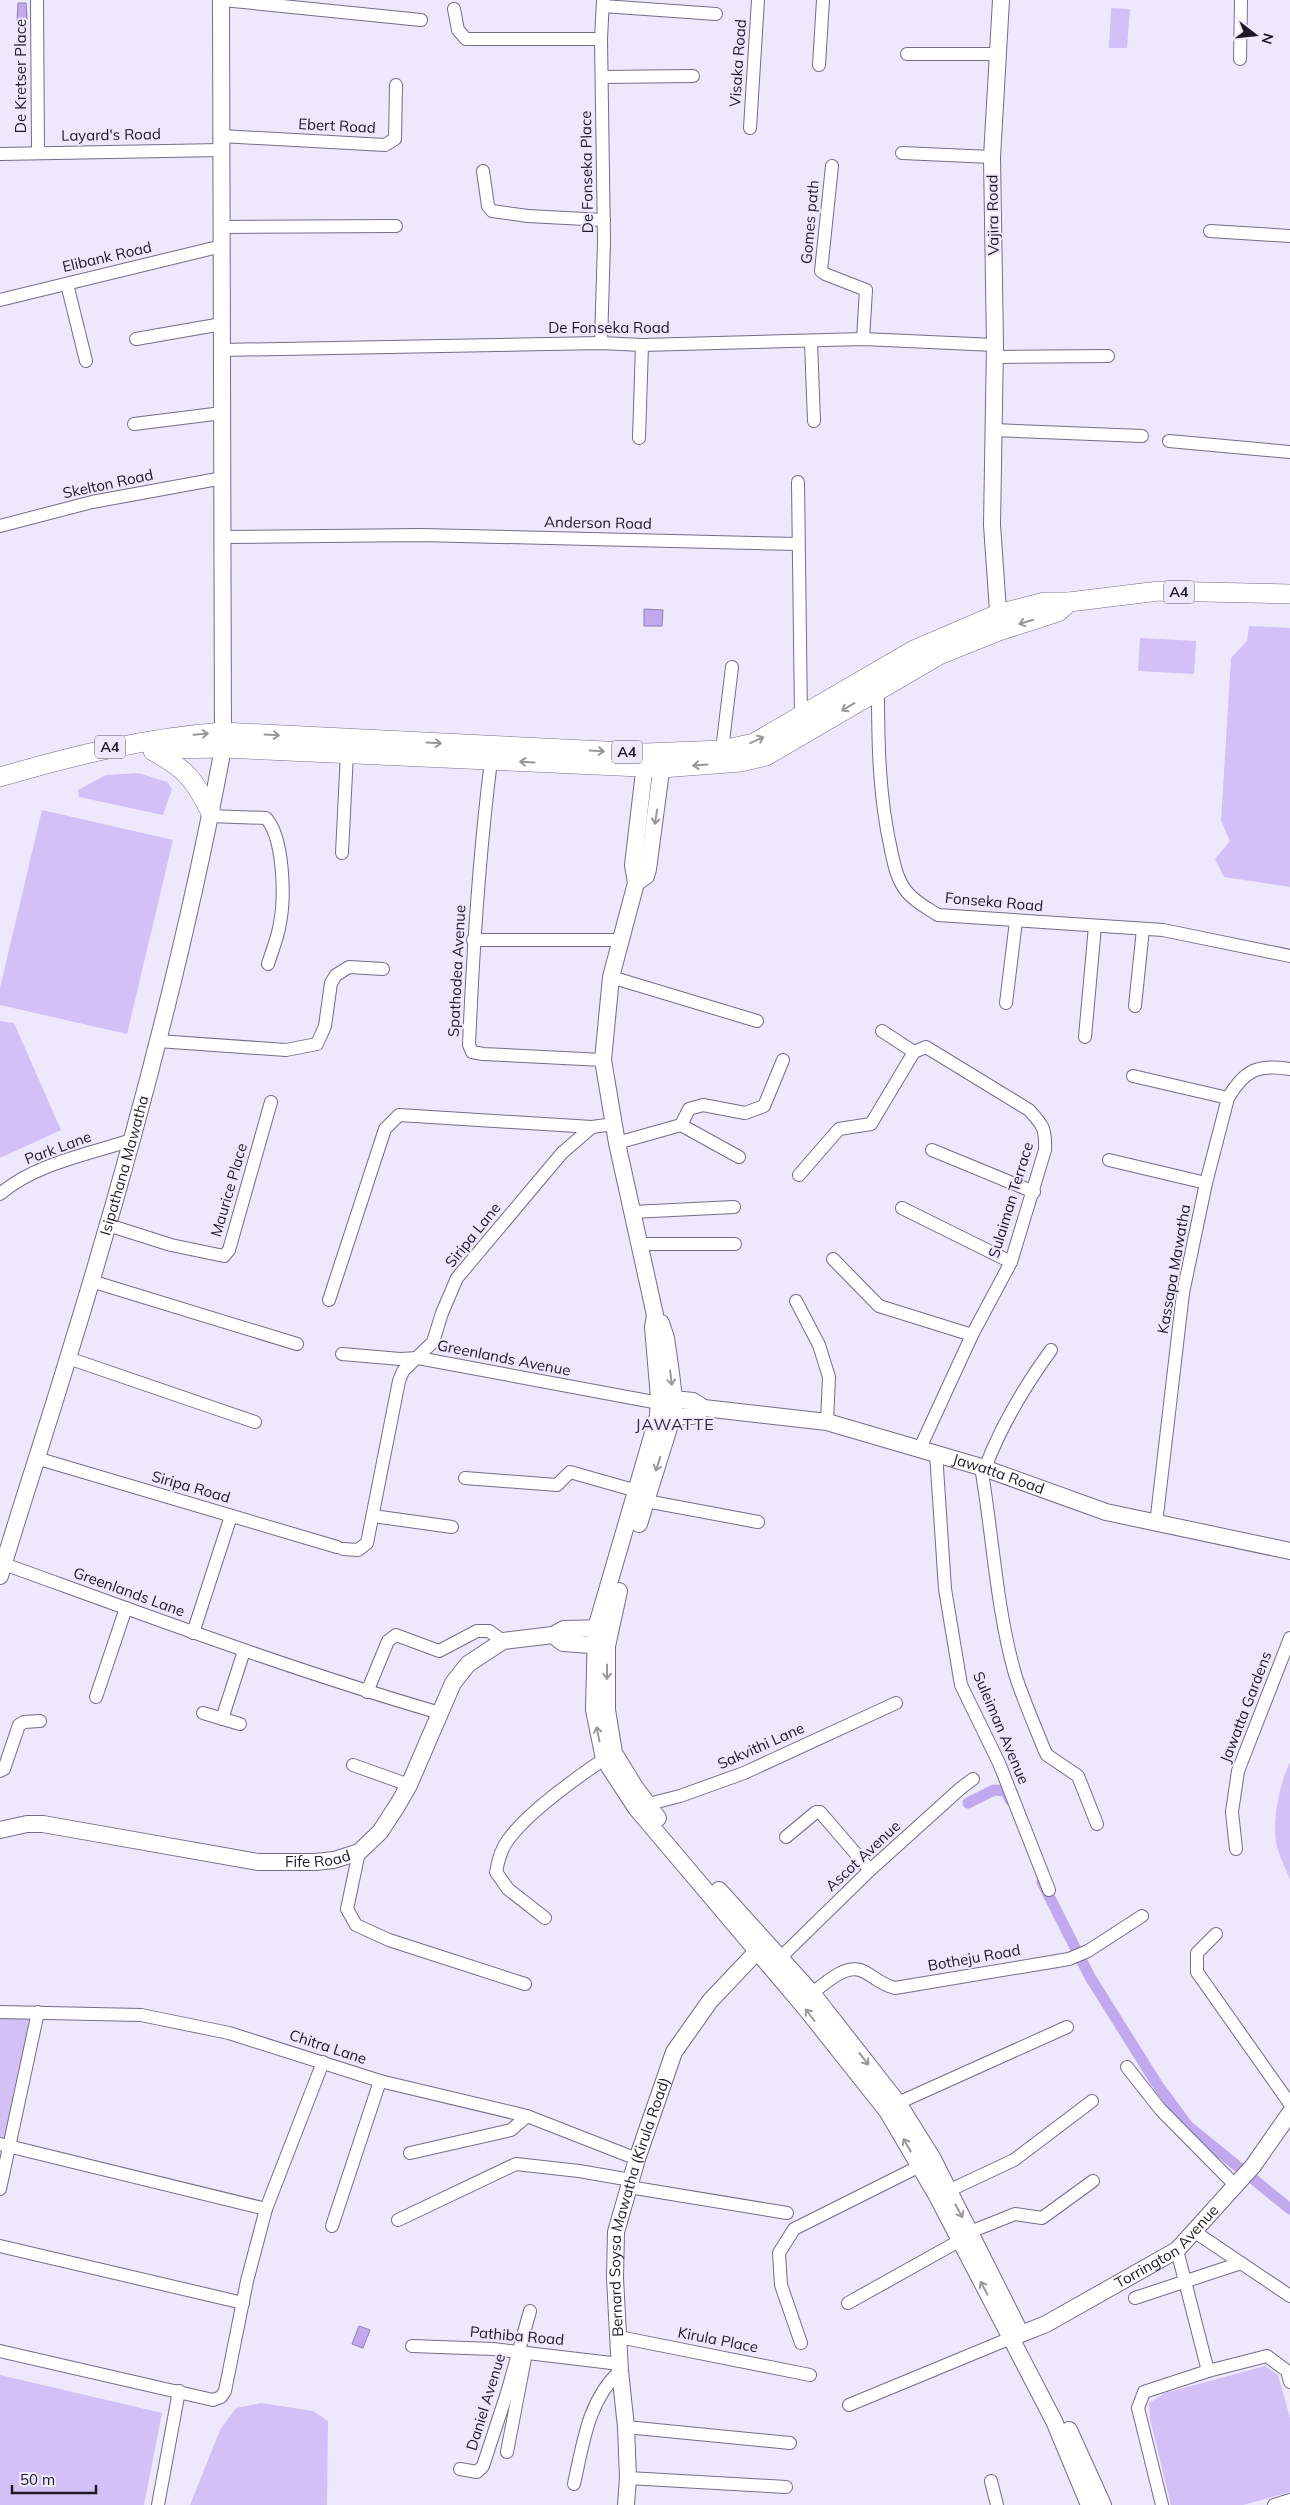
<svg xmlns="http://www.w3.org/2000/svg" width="1290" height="2505" font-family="Mulish,sans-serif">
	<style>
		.green { fill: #d3c0f7 }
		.water { fill: #c2a9ef; stroke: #907eb2 }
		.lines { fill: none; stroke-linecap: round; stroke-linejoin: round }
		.canal { stroke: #c2a9ef; stroke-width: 11 }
		.minor-casing { stroke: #766c89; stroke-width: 14 }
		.major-casing { stroke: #766c89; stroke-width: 18 }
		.highway-casing { stroke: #766c89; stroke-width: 20 }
		.minor { stroke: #fff; stroke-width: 12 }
		.major { stroke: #fff; stroke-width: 16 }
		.highway { stroke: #fff; stroke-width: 19 }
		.oneway { stroke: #99979c }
		.labels { text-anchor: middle; stroke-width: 4; stroke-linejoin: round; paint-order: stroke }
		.shield { fill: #eee8fc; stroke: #5b5665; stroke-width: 1 }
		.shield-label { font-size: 14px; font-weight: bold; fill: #1c1824 }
		.street-label { font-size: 15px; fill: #1c1824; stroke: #eee8fc }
		.neighbourhood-label { font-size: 16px; letter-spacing: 1px; fill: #312841; stroke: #eee8fc }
	</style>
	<rect width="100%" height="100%" fill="#eee8fc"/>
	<!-- green -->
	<g class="green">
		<path d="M1111,8l19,1 -3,39h-18z"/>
		<path d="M1249,626l41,2v259l-66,-10 -9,-18 15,-18 -9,-20 10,-163 16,-17z"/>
		<path d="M1140,638l56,3 -2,33 -56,-3z"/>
		<path d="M138,773l29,9 5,7 -9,26 -84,-18 -1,-7 28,-15z"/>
		<path d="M42,810l131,30 -46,194 -127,-29v-17z"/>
		<path d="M0,1021l14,2 47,107 -61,28z"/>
		<path d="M1290,1762v118c-4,-11 -10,-22 -13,-33 -6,-23 3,-65 13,-85z"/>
		<path d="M0,2011l35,3 -26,125 -9,-2z"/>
		<path d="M1265,2366l13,9 12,43v74l-47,13h-72l-21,-86 -1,-16 16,-10z"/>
		<path d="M0,2375l162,38 -18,92h-144z"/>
		<path d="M261,2403l52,8 15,10 -1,84h-137l30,-75 16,-22z"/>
	</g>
	<!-- water -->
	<g class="water">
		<path d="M18,3h8l1,17 -5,2 -5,-1z"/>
		<path d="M644,609l19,1 -1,16h-18z"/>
		<path d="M359,2326l11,4 -7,18 -11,-4z"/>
	</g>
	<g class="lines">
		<!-- canal -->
		<g class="canal">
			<path d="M968,1803l26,-13 12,1 4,9"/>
			<path d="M1042,1882l48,95 67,107 31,42 102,83"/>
		</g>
		<defs>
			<g id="minor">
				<path d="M37,0l1,152"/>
				<path d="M223,0l198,20"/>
				<path d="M603,6l113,8"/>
				<path d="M454,9l4,21 8,9h135"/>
				<path d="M907,54h90"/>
				<path d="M1240,59l1,-59"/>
				<path d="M819,65l4,-65"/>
				<path d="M602,77l91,-1"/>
				<path d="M750,128l8,-128"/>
				<path d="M221,136l164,9 10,-6 1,-54"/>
				<path d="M902,153l90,4"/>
				<path d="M0,154l221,-4"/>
				<path d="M832,166l-11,105 4,3 41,16 -3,49"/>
				<path d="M483,171l5,35 4,5 36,5 76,4"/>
				<path d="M222,227l174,-1"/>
				<path d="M1210,231l80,5"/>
				<path d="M67,284l19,77"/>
				<path d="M0,300l222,-54"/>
				<path d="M136,339l86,-15"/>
				<path d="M811,342l3,79"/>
				<path d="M601,343l3,-101 -3,-203 2,-39"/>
				<path d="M222,350l379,-7 41,2 221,-6 132,6"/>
				<path d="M995,357l113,-1"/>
				<path d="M134,424l88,-11"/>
				<path d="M994,430l148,6"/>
				<path d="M639,438l3,-93"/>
				<path d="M1169,441l121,11"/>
				<path d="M798,482l3,235"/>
				<path d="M0,526l92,-24 131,-24"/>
				<path d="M223,537l198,-2 377,9"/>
				<path d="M878,690c0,54 1,107 13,160 3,14 6,30 16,42 8,10 20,16 31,23l225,15 127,26"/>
				<path d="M722,750l10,-83"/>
				<path d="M491,761c-12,94 -18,189 -22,284l3,7 11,2 120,6"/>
				<path d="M210,816l56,2c18,20 19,79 14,105 -2,14 -8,28 -12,41"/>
				<path d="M342,853l5,-100"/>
				<path d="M473,940h148"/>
				<path d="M611,977l146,44"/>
				<path d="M1006,1003l10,-82"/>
				<path d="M1135,1006l8,-77"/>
				<path d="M882,1031l32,21"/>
				<path d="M1085,1037l10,-111"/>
				<path d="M158,1041l128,9 31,-6 8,-18 6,-43 5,-8 13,-8 34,2"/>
				<path d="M1133,1076l95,22"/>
				<path d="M681,1125l58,32"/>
				<path d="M617,1143l64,-18 8,-16 14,-4 42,8 19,-7 19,-46"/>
				<path d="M932,1150l102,42"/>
				<path d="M1109,1160l97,23"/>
				<path d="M799,1175l40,-46 32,-5 43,-72 12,-5 103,63c14,15 17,19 16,40l-34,112 -39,73 -52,113"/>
				<path d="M0,1194c35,-30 88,-40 132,-54"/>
				<path d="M902,1208l109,54"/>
				<path d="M632,1212l102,-5"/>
				<path d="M108,1225l63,20 53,11 5,-6 42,-148"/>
				<path d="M641,1244h94"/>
				<path d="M833,1259l46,47 93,29"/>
				<path d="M91,1281l206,63"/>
				<path d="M329,1300l56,-171 14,-14 193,12"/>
				<path d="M796,1301l23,44 10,32 -2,45"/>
				<path d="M342,1354l58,5 18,-1 241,45"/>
				<path d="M68,1358l187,64"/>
				<path d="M936,1453l9,136 16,96 38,78 50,127"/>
				<path d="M36,1458l301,89"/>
				<path d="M981,1467c12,69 15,140 34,207 8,25 19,50 29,75l3,6 31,21 19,48"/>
				<path d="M985,1468c16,-42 39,-81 66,-118"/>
				<path d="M465,1478l92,7 13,-13 67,19"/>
				<path d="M646,1501l112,21"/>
				<path d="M373,1516l79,11"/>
				<path d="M1156,1524l27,-231 23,-110 22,-85c17,-29 31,-34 62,-29"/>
				<path d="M343,1549l15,1 9,-7 32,-162 4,-10 30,-29 9,-29 15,-35 105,-125 30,-26 22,-3"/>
				<path d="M4,1564c144,52 288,106 436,149"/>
				<path d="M193,1633l38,-117"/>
				<path d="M367,1692l21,-51 8,-6 43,16 38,-20h12l14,10"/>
				<path d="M96,1697l30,-89"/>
				<path d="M203,1713l37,11"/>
				<path d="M222,1719l22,-68"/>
				<path d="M353,1765l56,20"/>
				<path d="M0,1771l4,-2 15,-44 5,-3 16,-1"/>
				<path d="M641,1806l39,-10 64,-23 152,-70"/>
				<path d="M786,1837l30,-25h4l50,58"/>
				<path d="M1236,1849l-4,-37 6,-41 52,-133"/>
				<path d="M359,1852l-12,57 9,16 33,15 136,44"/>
				<path d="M545,1918l-37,-29 -12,-17c2,-11 5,-23 12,-32 20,-28 67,-61 96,-81"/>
				<path d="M1216,1934l-19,19v19l93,132"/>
				<path d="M779,1959l91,-89 91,-82 12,-9"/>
				<path d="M812,1993c12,-8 31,-28 48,-23 12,4 19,14 35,18l174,-29 19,-8 54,-35"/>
				<path d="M0,2012l141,3 88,18 151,48 147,35 110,43"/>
				<path d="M1127,2067l33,42 76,77"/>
				<path d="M898,2103l169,-76"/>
				<path d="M0,2144l266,65"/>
				<path d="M410,2153l101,-23 16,-14"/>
				<path d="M629,2187l158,26"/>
				<path d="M0,2189l38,-177"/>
				<path d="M948,2191l66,-31 78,-59"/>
				<path d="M398,2220l118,-56 63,7 52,9"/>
				<path d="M332,2226l48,-145"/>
				<path d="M970,2232l45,-18 27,4 51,-37"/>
				<path d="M1195,2232l95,64"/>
				<path d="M0,2246l243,57"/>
				<path d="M1177,2250l31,121"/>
				<path d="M1135,2298l106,-35"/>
				<path d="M848,2303l111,-62"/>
				<path d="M619,2337l191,38"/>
				<path d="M801,2343l-20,-58 -2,-32 15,-24 126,-63"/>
				<path d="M412,2346l81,3 127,15"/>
				<path d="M0,2351l213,49 8,-3 4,-6 22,-110 19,-72 57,-147"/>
				<path d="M849,2405l162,-67"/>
				<path d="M626,2427l164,16"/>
				<path d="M507,2452l19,-99"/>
				<path d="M460,2469l17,3 6,-6 24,-73 23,-82"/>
				<path d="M628,2478l158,9"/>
				<path d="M991,2481l6,24"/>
				<path d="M574,2484c9,-40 14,-84 46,-113"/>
				<path d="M158,2505l21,-114"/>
				<path d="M1162,2505l-24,-97 6,-16 64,-21 59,-15 20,15 3,11"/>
				<path d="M1274,2505l16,-5"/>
			</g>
			<g id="major">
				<path d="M999,625l-7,-100 3,-180 -3,-188 9,-157"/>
				<path d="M646,755l-13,110 3,18 -25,94 -8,83 14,83 38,172 -2,12 6,71 -1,18 -62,212 -2,82 10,49 32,49 170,201 81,102 50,85 117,225 35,84"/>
				<path d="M636,883l10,-7 2,-7 15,-113"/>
				<path id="s1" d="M664,1398l29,3 11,7 123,14 154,45 125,45 184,39"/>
				<path d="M661,1417l31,-1 12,-8"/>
				<path d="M639,1524l33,-106 2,-19 -3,-26 -5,-35 -5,-15"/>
				<path id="s2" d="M0,1576c22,-73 46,-145 68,-218 62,-200 117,-404 155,-610l-2,-748"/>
				<path d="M619,1591l-12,55v64l7,43 21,34 23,31"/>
				<path d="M553,1635l10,8 42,3"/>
				<path id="s3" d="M0,1830l27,-6h16l215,38h57l19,-2 25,-8 21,-20 17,-26 12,-21 44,-102 15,-19 35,-23 50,-6 11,-6 42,-1"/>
				<path d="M719,1890l93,103 86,110 35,56 85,169"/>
				<path id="s4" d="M1011,2338l35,-14 131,-74 76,-84 37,-53"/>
				<path d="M1069,2430l34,75"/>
				<path id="s5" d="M626,2505l2,-27 -2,-51 -6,-56 -5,-93 1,-46 21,-73 37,-107 36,-51 54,-57"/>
			</g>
			<g id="highway">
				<path d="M166,749l57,-1 439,20 79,-6 25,-6 173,-101 60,-24 59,-19 11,-10"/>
				<path d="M153,751c33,18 41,28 58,62"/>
				<path d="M0,777c75,-22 145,-39 223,-45l423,21 76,-3 32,-7 160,-93 84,-36 47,-12h24l90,-11 131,3"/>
			</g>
		</defs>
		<!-- minor casing -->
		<use href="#minor" class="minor-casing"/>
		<!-- major casing -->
		<use href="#major" class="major-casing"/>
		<!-- highway casing -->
		<use href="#highway" class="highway-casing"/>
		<!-- minor -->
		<use href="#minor" class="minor"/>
		<!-- major -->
		<use href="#major" class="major"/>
		<!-- highway -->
		<use href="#highway" class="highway"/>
	</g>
	<!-- one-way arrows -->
	<defs><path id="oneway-shaft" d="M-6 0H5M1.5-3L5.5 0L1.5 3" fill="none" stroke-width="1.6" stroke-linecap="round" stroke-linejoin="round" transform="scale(1.25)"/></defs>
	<g class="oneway">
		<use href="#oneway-shaft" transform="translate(1026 622) rotate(163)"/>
		<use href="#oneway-shaft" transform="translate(848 707) rotate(149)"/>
		<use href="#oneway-shaft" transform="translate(201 734) rotate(-5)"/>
		<use href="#oneway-shaft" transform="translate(272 735) rotate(3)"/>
		<use href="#oneway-shaft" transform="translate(757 740) rotate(-24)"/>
		<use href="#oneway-shaft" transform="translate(434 743) rotate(3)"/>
		<use href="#oneway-shaft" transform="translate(597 751) rotate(3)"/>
		<use href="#oneway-shaft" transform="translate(527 762) rotate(-177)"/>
		<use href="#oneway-shaft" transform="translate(700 765) rotate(176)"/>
		<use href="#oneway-shaft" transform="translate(656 817) rotate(99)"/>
		<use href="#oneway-shaft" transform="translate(671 1378) rotate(83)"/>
		<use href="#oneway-shaft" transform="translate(658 1464) rotate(108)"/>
		<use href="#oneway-shaft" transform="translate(607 1672) rotate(90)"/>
		<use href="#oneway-shaft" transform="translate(598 1734) rotate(-101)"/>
		<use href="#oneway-shaft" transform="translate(810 2015) rotate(-127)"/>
		<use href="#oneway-shaft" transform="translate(864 2059) rotate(52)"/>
		<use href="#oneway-shaft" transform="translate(907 2145) rotate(-120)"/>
		<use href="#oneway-shaft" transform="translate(959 2211) rotate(61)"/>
		<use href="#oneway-shaft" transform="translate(984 2288) rotate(-118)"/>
	</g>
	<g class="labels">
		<!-- shield labels -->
		<g class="shield">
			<rect x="1164" y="580.5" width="30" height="23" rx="4"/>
			<rect x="95" y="735.5" width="30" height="23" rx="4"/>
			<rect x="612" y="740.5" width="30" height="23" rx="4"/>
		</g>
		<g class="shield-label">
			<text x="1179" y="597">A4</text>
			<text x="110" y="752">A4</text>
			<text x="627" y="757">A4</text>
		</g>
		<!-- street labels -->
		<g class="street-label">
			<text transform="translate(738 63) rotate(-86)" y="5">Visaka Road</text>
			<text transform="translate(21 76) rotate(-90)" y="5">De Kretser Place</text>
			<text transform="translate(337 126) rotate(3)" y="5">Ebert Road</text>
			<text transform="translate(111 135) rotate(-1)" y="5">Layard's Road</text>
			<text transform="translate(587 172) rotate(-91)" y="5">De Fonseka Place</text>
			<text transform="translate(993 215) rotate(-91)" y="5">Vajira Road</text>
			<text transform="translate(810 222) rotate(-85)" y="5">Gomes path</text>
			<text transform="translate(107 257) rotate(-13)" y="5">Elibank Road</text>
			<text x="609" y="333">De Fonseka Road</text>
			<text transform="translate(108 484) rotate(-12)" y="5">Skelton Road</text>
			<text transform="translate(598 523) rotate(1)" y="5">Anderson Road</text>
			<text transform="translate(994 902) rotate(5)" y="5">Fonseka Road</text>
			<text transform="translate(457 971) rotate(-87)" y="5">Spathodea Avenue</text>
			<text transform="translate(58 1148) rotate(-20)" y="5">Park Lane</text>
			<text dy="5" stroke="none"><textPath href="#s2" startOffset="429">Isipathana Mawatha</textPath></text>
			<text transform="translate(229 1190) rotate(-74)" y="5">Maurice Place</text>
			<text transform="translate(1011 1200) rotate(-73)" y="5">Sulaiman Terrace</text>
			<text transform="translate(473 1235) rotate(-51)" y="5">Siripa Lane</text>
			<text transform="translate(1174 1269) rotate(-80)" y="5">Kassapa Mawatha</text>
			<text transform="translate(504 1358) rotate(11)" y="5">Greenlands Avenue</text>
			<text dy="5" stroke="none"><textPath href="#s1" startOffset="345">Jawatta Road</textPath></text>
			<text transform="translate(191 1487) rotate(16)" y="5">Siripa Road</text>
			<text transform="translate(129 1592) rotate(20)" y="5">Greenlands Lane</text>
			<text transform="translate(1246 1707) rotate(-69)" y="5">Jawatta Gardens</text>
			<text transform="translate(1001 1728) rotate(67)" y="5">Suleiman Avenue</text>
			<text transform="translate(761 1746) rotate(-24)" y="5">Sakvithi Lane</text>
			<text transform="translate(863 1856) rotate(-43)" y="5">Ascot Avenue</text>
			<text dy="5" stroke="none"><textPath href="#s3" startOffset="322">Fife Road</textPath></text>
			<text transform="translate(974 1958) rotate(-10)" y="5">Botheju Road</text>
			<text transform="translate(328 2047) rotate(18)" y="5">Chitra Lane</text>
			<text dy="5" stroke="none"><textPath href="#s5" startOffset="302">Bernard Soysa Mawatha (Kirula Road)</textPath></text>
			<text dy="5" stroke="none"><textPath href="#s4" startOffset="182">Torrington Avenue</textPath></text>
			<text transform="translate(517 2336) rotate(5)" y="5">Pathiba Road</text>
			<text transform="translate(718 2340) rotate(11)" y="5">Kirula Place</text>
			<text transform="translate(486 2402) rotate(-73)" y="5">Daniel Avenue</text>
		</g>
		<!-- neighbourhood labels -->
		<g class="neighbourhood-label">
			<text x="675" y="1430">JAWATTE</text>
		</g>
	</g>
	<!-- north arrow -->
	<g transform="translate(1255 35) rotate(106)" stroke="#eee8fc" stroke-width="4" paint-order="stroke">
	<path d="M0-4L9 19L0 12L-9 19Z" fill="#1c1824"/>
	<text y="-8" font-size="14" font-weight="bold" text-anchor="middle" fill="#1c1824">N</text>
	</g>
	<!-- scale -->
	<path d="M12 2485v8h84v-8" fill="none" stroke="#1c1824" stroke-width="2.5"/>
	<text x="20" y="2485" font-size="15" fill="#1c1824" stroke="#eee8fc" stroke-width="4" paint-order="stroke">50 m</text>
</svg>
